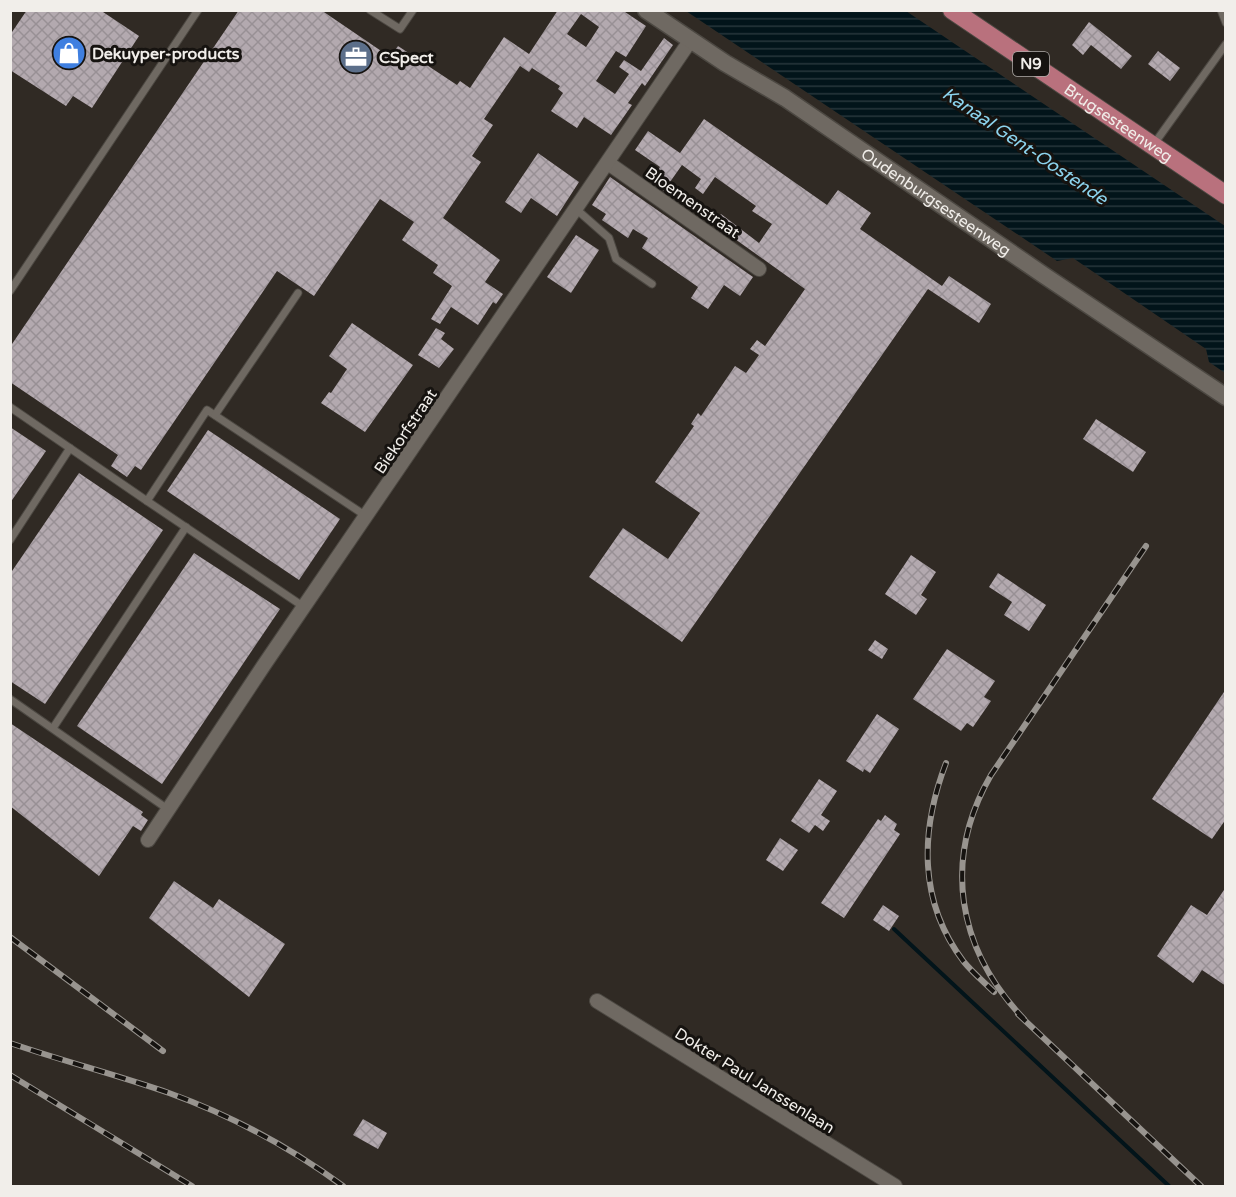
<svg xmlns="http://www.w3.org/2000/svg" width="1236" height="1197" font-family="'Varela Round',sans-serif">
	<style>
		.water { fill: url(#water-rules) }
		.lines { fill: none; stroke-linecap: round; stroke-linejoin: round }
		.stream { stroke: #02141a; stroke-width: 4 }
		.building { fill: url(#building-cross-hatch); fill-rule: evenodd }
		.service-casing { stroke: #4c4842; stroke-width: 9 }
		.minor-casing { stroke: #4c4842; stroke-width: 16 }
		.tertiary-casing { stroke: #4c4842; stroke-width: 19 }
		.primary-casing { stroke: #4c4842; stroke-width: 20 }
		.service { stroke: #6f6962; stroke-width: 7 }
		.minor { stroke: #6f6962; stroke-width: 14 }
		.tertiary { stroke: #6f6962; stroke-width: 16 }
		.primary { stroke: #b9717d; stroke-width: 18 }
		.rail-casing { stroke: #98948f; stroke-width: 6 }
		.rail { stroke: #161310; stroke-width: 4; stroke-dasharray: 11; stroke-linecap: butt }
		.labels { text-anchor: middle; stroke-width: 6; stroke-linejoin: round; paint-order: stroke }
		.shield { fill: #161310; stroke: #afaca9; stroke-width: 1.5 }
		.shield-label { font-size: 15px; font-weight: bold; fill: #f1eeea }
		.poi-label { font-size: 16px; font-weight: bold; fill: #f1eeea; stroke: #161310; text-anchor: start }
		.street-label { font-size: 16px; fill: #f1eeea; stroke: #161310 }
		.water-label { font-size: 18px; font-style: italic; fill: #8cd3ed; stroke: #161310 }
	</style>
	<defs>
		<pattern id="water-rules" width="6" height="5" patternUnits="userSpaceOnUse" patternTransform="scale(1.5)"><rect width="6" height="5" fill="#02141a"/><path d="M0 2.5h6" fill="none" stroke="#27363b"/></pattern>
		<pattern id="building-cross-hatch" width="8" height="8" patternUnits="userSpaceOnUse" patternTransform="scale(1.5)"><rect width="8" height="8" fill="#b3a9af"/><path d="M0 0l8 8M0 8l8-8" fill="none" stroke="#989095"/></pattern>
	</defs>
	<rect width="100%" height="100%" fill="#302a24"/>
	<!-- water -->
	<path class="water" d="M686,11h220l319,215v147l-16,-11 -3,-13 -133,-91 -16,3z"/>
	<g class="lines">
		<!-- stream -->
		<path class="stream" d="M894,929l275,257"/>
	</g>
	<!-- building -->
	<g class="building">
		<path d="M27,10h73l39,26 -47,72 -19,-12 -7,10 -56,-36v-35z"/>
		<path d="M239,10h82l69,47 8,-11 59,39 3,-4 10,7 34,-51 25,17 29,-44h64l24,16 -20,31 -10,-6 -20,30 19,13 14,-20 -10,-7 5,-7 17,11 23,-33 9,7 -28,41 -3,-3 -14,20 4,2 -21,30 -27,-18 -7,11 -26,-17 12,-18 -5,-4 2,-3 -28,-18 -3,4 -9,-6 -36,53 9,6 -21,31 9,6 -38,56 57,42 -15,22 18,12 -7,10 -3,-2 -15,23 -27,-18 -11,17 -9,-5 21,-33 -19,-13 5,-8 -36,-25 12,-18 -34,-23 -66,97 -37,-25 -136,199 -6,-4 -8,11 -16,-11 7,-11 -108,-73v-35zM581,14l18,13 -13,20 -19,-13z"/>
		<path d="M1089,22l43,34 -11,13 -30,-24 -8,10 -11,-10z"/>
		<path d="M1158,51l22,17 -10,13 -22,-17z"/>
		<path d="M704,119l123,86 11,-15 33,23 -11,16 82,57 7,-10 42,28 -12,19 -51,-34 -246,353 -93,-65 34,-49 45,31 32,-46 -45,-31 39,-56 -3,-2 7,-11 3,3 34,-50 11,7 13,-18 -9,-6 7,-9 8,6 40,-57 -91,-65 7,-10 38,29 13,-19 -20,-13 4,-5 -41,-29 -12,17 -8,-6 6,-9 -19,-14 -12,17 5,3 -7,9 -18,-13 10,-14 -25,-17 13,-19 32,22z"/>
		<path d="M538,153l41,29 -22,34 -26,-18 -10,15 -16,-11z"/>
		<path d="M610,177l143,100 -13,19 -16,-11 -16,24 -17,-11 7,-11 -56,-39 6,-10 -15,-9 -5,9 -26,-18 4,-6 -14,-9z"/>
		<path d="M576,235l23,15 -28,43 -24,-16z"/>
		<path d="M352,323l61,42 -48,67 -44,-29 8,-11 2,1 16,-24 -18,-13z"/>
		<path d="M436,328l9,5 -4,6 13,10 -15,19 -21,-13z"/>
		<path d="M1096,419l50,33 -13,20 -50,-33z"/>
		<path d="M10,427l36,24 -36,52z"/>
		<path d="M208,430l132,89 -41,61 -132,-89z"/>
		<path d="M79,473l84,57 -118,174 -35,-23v-107z"/>
		<path d="M194,553l86,56 -118,175 -85,-58z"/>
		<path d="M911,555l25,17 -15,23 6,4 -11,16 -31,-21z"/>
		<path d="M998,573l48,32 -17,26 -25,-16 8,-13 -23,-15z"/>
		<path d="M875,640l13,9 -6,10 -14,-9z"/>
		<path d="M947,649l48,32 -11,16 7,4 -18,26 -6,-4 -6,8 -48,-32z"/>
		<path d="M1226,689v130l-14,20 -60,-40z"/>
		<path d="M877,714l22,15 -29,44 -6,-4 -1,3 -17,-11z"/>
		<path d="M10,723l133,89 -2,3 7,5 -7,11 -8,-5 -34,50 -89,-70z"/>
		<path d="M819,779l18,12 -16,24 9,6 -7,10 -8,-6 -6,8 -18,-12z"/>
		<path d="M885,815l12,9 -3,6 6,4 -56,84 -23,-15 57,-84 3,2z"/>
		<path d="M780,838l18,12 -15,21 -17,-11z"/>
		<path d="M174,881l39,27 6,-9 66,45 -36,53 -100,-79z"/>
		<path d="M1226,887v99l-24,-16 -9,13 -36,-27 34,-51 16,10z"/>
		<path d="M883,905l16,11 -10,15 -16,-11z"/>
		<path d="M363,1119l24,14 -9,16 -25,-14z"/>
	</g>
	<g class="lines">
		<defs>
			<g id="service">
				<path d="M370,10l30,19 13,-19"/>
				<path d="M1221,10l5,13"/>
				<path d="M1154,144l72,-100"/>
				<path d="M576,209l33,29 7,21 36,25"/>
				<path d="M10,291l188,-281"/>
				<path d="M10,407l137,94 60,-91 159,106"/>
				<path d="M215,415l83,-122"/>
				<path d="M147,501l157,106"/>
				<path d="M10,540l60,-92"/>
				<path d="M10,699l159,111"/>
				<path d="M53,728l133,-201"/>
			</g>
			<g id="minor">
				<path d="M608,163l151,106"/>
				<path d="M148,840l116,-175 426,-624"/>
				<path d="M597,1001l298,185"/>
			</g>
			<g id="tertiary">
				<path id="s1" d="M646,10l79,53 60,35 260,178 181,121"/>
			</g>
			<g id="primary">
				<path id="s2" d="M952,10l274,185"/>
			</g>
		</defs>
		<!-- service casing -->
		<use href="#service" class="service-casing"/>
		<!-- minor casing -->
		<use href="#minor" class="minor-casing"/>
		<!-- tertiary casing -->
		<use href="#tertiary" class="tertiary-casing"/>
		<!-- primary casing -->
		<use href="#primary" class="primary-casing"/>
		<!-- service -->
		<use href="#service" class="service"/>
		<!-- minor -->
		<use href="#minor" class="minor"/>
		<!-- tertiary -->
		<use href="#tertiary" class="tertiary"/>
		<!-- primary -->
		<use href="#primary" class="primary"/>
		<defs>
			<g id="rail">
				<path d="M946,763c-26,68 -28,139 18,199 9,11 20,20 30,30"/>
				<path d="M10,937l153,114"/>
				<path d="M1018,1014l183,172"/>
				<path d="M1024,1019c-67,-70 -82,-159 -33,-244l155,-229"/>
				<path d="M10,1043c53,18 107,32 159,50 61,22 122,55 174,93"/>
				<path d="M10,1075l182,111"/>
			</g>
		</defs>
		<!-- rail casing -->
		<use href="#rail" class="rail-casing"/>
		<!-- rail -->
		<use href="#rail" class="rail"/>
	</g>
	<!-- icons -->
	<defs>
		<symbol id="shop-disc" viewBox="-11 -11 22 22"><circle r="9.5" fill="#3f7fe0" stroke="#161310"/><path d="M-5-2.5h2.3a2.7 3.5 0 0 1 5.4 0H5L5.5 6h-11ZM-1.5-2.5h3a1.5 2.3 0 0 0-3 0Z" fill="#fff"/></symbol>
		<symbol id="office-disc" viewBox="-11 -11 22 22"><circle r="9.5" fill="#5c6f8a" stroke="#161310"/><path d="M-6-3h4V-5.5h4V-3h4V5H-6ZM-1-4.5V-3h2v-1.5ZM-6 0V1H6V0Z" fill="#fff"/></symbol>
	</defs>
	<g fill-rule="evenodd">
		<use href="#shop-disc" x="50" y="34" width="38" height="38"/>
		<use href="#office-disc" x="337" y="38" width="38" height="38"/>
	</g>
	<g class="labels">
		<!-- shield labels -->
		<rect class="shield" x="1013" y="52" width="36" height="24" rx="4.5"/>
		<g class="shield-label">
			<text x="1031" y="69">N9</text>
		</g>
		<!-- poi labels -->
		<g class="poi-label">
			<text x="92" y="59">Dekuyper-products</text>
			<text x="379" y="63">CSpect</text>
		</g>
		<!-- street labels -->
		<g class="street-label">
			<text dy="6" stroke="none"><textPath href="#s2" startOffset="201">Brugsesteenweg</textPath></text>
			<text transform="translate(693 202) rotate(35)" y="6">Bloemenstraat</text>
			<text dy="6" stroke="none"><textPath href="#s1" startOffset="348">Oudenburgsesteenweg</textPath></text>
			<text transform="translate(405 431) rotate(-56)" y="6">Biekorfstraat</text>
			<text transform="translate(755 1080) rotate(32)" y="6">Dokter Paul Janssenlaan</text>
		</g>
		<!-- water labels -->
		<g class="water-label">
			<text transform="translate(1025 146) rotate(34)" y="6">Kanaal Gent-Oostende</text>
		</g>
	</g>
	<!-- border -->
	<rect width="1236" height="1197" fill="none" stroke="#f1eeea" stroke-width="24"/>
</svg>
